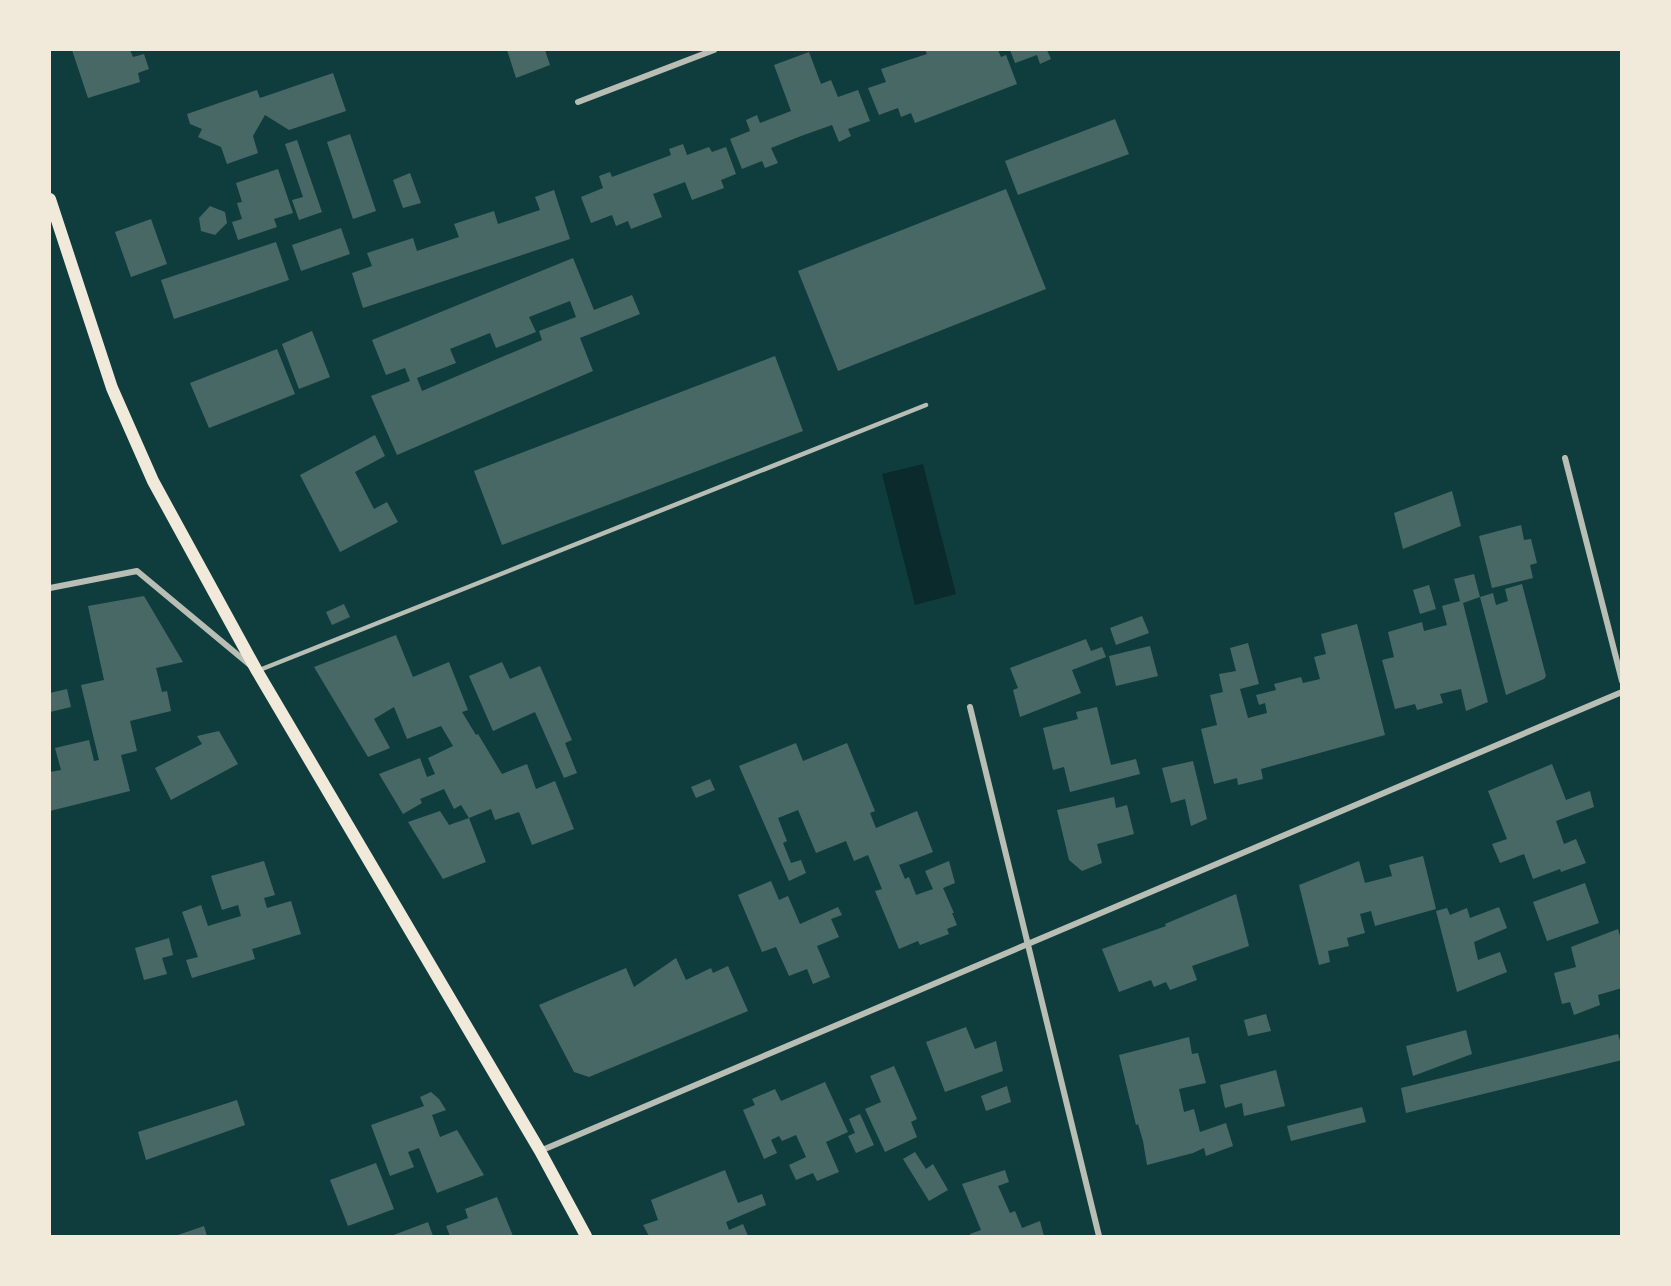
<svg xmlns="http://www.w3.org/2000/svg" width="1671" height="1286" font-family="'Varela Round',sans-serif">
	<style>
		.water { fill: #0a2a2b }
		.building { fill: #486865; fill-rule: evenodd }
		.lines { fill: none; stroke-linecap: round; stroke-linejoin: round }
		.service { stroke: #b8beb3; stroke-width: 4.5 }
		.minor { stroke: #b8beb3; stroke-width: 6 }
		.secondary { stroke: #f1e9da; stroke-width: 12 }
	</style>
	<rect width="100%" height="100%" fill="#0f3d3e"/>
	<!-- water -->
	<path class="water" d="M923,464l33,130 -41,11 -33,-131z"/>
	<!-- building -->
	<g class="building">
		<path d="M72,50h58l3,7 11,-3 5,15 -11,4 2,9 -52,16z"/>
		<path d="M507,50h38l5,15 -34,13z"/>
		<path d="M925,50h73l3,7 5,-2 11,29 -102,39 -4,-10 -10,4 -3,-9 -19,7 -11,-27 18,-6 -5,-13 46,-15z"/>
		<path d="M1010,50h37l4,9 -11,5 -3,-9 -22,8z"/>
		<path d="M809,52l12,32 10,-4 7,17 20,-7 12,31 -22,8 3,7 -12,6 -7,-17 -31,11 -30,12 7,15 -13,5 -3,-7 -20,8 -12,-30 20,-8 -4,-11 11,-5 3,8 31,-12 -17,-46z"/>
		<path d="M333,73l13,38 -57,19 -24,-15 -12,21 5,17 -31,11 -6,-17 -23,-10 4,-8 -12,-5 -3,-10 70,-24 3,8z"/>
		<path d="M1115,119l14,35 -111,41 -13,-34z"/>
		<path d="M350,134l26,77 -23,8 -26,-77z"/>
		<path d="M297,140l25,72 -23,8 -7,-20 11,-3 -18,-53z"/>
		<path d="M683,144l4,11 22,-8 3,5 14,-5 10,27 -15,6 3,8 -32,12 -7,-18 -32,12 9,23 -31,12 -3,-8 -12,5 -4,-11 -21,8 -10,-26 22,-9 -4,-12 11,-4 2,5 59,-22 -2,-6z"/>
		<path d="M278,169l15,44 -19,6 3,8 -39,13 -6,-18 10,-3 -5,-16 5,-1 -6,-19z"/>
		<path d="M410,173l11,30 -18,5 -10,-28z"/>
		<path d="M1006,189l40,100 -208,82 -40,-100z"/>
		<path d="M554,190l16,49 -207,69 -11,-35 20,-7 -5,-13 46,-15 4,13 42,-14 -5,-13 40,-13 4,13 42,-14 -5,-13z"/>
		<path d="M210,206l15,6 2,11 -12,12 -14,-4 -2,-13z"/>
		<path d="M151,219l16,45 -36,13 -16,-45z"/>
		<path d="M341,228l9,26 -49,17 -9,-26z"/>
		<path d="M276,242l13,38 -115,39 -13,-39z"/>
		<path d="M573,258l21,52 38,-15 8,19 -60,24 13,33 -196,84 -26,-59 39,-15 -5,-13 -19,7 -14,-35zM570,301l6,16 -37,14 3,9 -120,51 -5,-13 39,-15 -6,-14 40,-16 6,15 40,-16 -7,-15z"/>
		<path d="M312,331l18,46 -31,12 -17,-45z"/>
		<path d="M277,349l18,45 -86,34 -19,-45z"/>
		<path d="M775,356l28,75 -301,114 -28,-74z"/>
		<path d="M375,435l10,21 -30,16 19,37 13,-7 11,20 -58,30 -40,-77z"/>
		<path d="M1452,491l9,35 -58,23 -9,-36z"/>
		<path d="M1521,525l3,15 7,-1 6,24 -7,2 3,13 -41,10 -13,-52z"/>
		<path d="M1474,574l6,23 13,-4 3,12 12,-4 -3,-12 17,-5 24,92 -2,3 -38,16 -26,-98 -17,6 25,99 -22,9 -5,-22 -21,5 3,9 -26,7 -2,-6 -20,5 -13,-49 12,-3 -6,-25 34,-10 2,9 23,-6 -5,-19 18,-5 -6,-22z"/>
		<path d="M1429,585l7,24 -16,5 -7,-24z"/>
		<path d="M144,596l39,66 -27,6 6,24 5,-1 4,20 -41,10 7,30 -16,4 9,36 -80,20v-39l11,-2 -6,-22 34,-8 5,21 5,-1 -18,-75 23,-5 -16,-74z"/>
		<path d="M344,604l6,13 -18,8 -6,-13z"/>
		<path d="M1142,616l7,17 -33,12 -6,-17z"/>
		<path d="M1357,624l28,111 -124,34 2,10 -25,6 -1,-7 -23,6 -13,-55 16,-4 -7,-30 13,-3 -4,-18 17,-3 -6,-23 18,-5 11,41 -19,5 8,29 19,-5 -2,-10 -6,2 -3,-10 20,-5 -2,-6 27,-7 2,6 17,-4 -6,-22 12,-3 -5,-20z"/>
		<path d="M396,635l17,42 36,-15 19,48 -6,2 14,23 2,-1 24,40 25,-10 9,25 19,-8 19,48 -42,16 -13,-33 -24,8 -4,-11 -22,9 -8,-13 -7,4 -10,-20 -24,10 2,4 -19,11 -24,-40 41,-16 7,19 8,-3 -7,-16 25,-12 -12,-20 -34,13 -13,-32 -20,12 16,29 -22,9 -54,-90z"/>
		<path d="M1086,639l5,12 11,-4 4,10 -34,13 9,23 -61,24 -7,-27 5,-2 -8,-20z"/>
		<path d="M1150,646l8,30 -42,10 -7,-30z"/>
		<path d="M502,662l8,17 30,-13 32,74 -7,3 12,30 -13,5 -29,-66 -42,19 -24,-55z"/>
		<path d="M67,689l4,18 -21,5v-19z"/>
		<path d="M1097,707l14,58 25,-6 4,15 -70,18 -6,-25 -11,3 -10,-42 35,-9 -2,-7z"/>
		<path d="M219,731l19,33 -67,36 -16,-32 47,-24 -5,-8z"/>
		<path d="M796,743l7,18 44,-18 28,68 -5,2 6,15 41,-17 16,41 -34,13 6,14 4,-2 7,18 17,-6 -8,-18 24,-10 6,22 -12,5 11,25h-2l5,12 -10,4 2,5 -29,11 -2,-4 -19,8 -24,-58 7,-2 -14,-34 -14,6 -8,-20 -30,12 -18,-43 -20,8 9,23 -4,2 8,20 10,-3 5,13 -17,8 -50,-115z"/>
		<path d="M1193,761l14,58 -16,7 -6,-27 -14,4 -9,-35z"/>
		<path d="M1552,764l14,36 24,-9 4,16 -38,14 8,23 12,-5 10,24 -25,9 -1,-3 -27,10 -9,-25 -24,9 -8,-19 15,-5 -19,-48z"/>
		<path d="M710,779l5,11 -19,8 -5,-11z"/>
		<path d="M1114,797l2,11 11,-3 7,29 -37,10 5,19 -20,8 -13,-11 -12,-50z"/>
		<path d="M440,811l9,14 20,-7 17,44 -43,17 -35,-57z"/>
		<path d="M1423,856l13,53 -61,17 -4,-15 -11,3 5,19 -18,5 2,8 -21,5 2,11 -11,3 -20,-80 60,-24 6,22 27,-7 -3,-11z"/>
		<path d="M264,861l11,34 -11,3 3,10 24,-7 10,33 -49,15 3,10 -63,19 -6,-18 12,-3 -16,-45 19,-7 7,21 33,-10 -3,-11 -16,5 -11,-34z"/>
		<path d="M771,881l8,19 9,-4 12,28 38,-17 4,8 -11,4 8,18 -22,9 13,31 -17,7 -6,-15 -18,7 -13,-29 -14,5 -24,-57z"/>
		<path d="M1585,883l14,40 -52,18 -14,-39z"/>
		<path d="M1236,894l13,52 -57,20 5,14 -27,10 -4,-8 -12,5 -3,-7 -32,12 -17,-43 64,-23 -1,-2z"/>
		<path d="M1499,907l8,21 -33,14 4,18 22,-8 7,20 -50,20 -21,-81 11,-3 3,7 17,-7 3,10z"/>
		<path d="M1618,929l4,14v45l-24,7 2,10 -26,10 -4,-13 -8,2 -8,-31 22,-6 -5,-20z"/>
		<path d="M169,938l4,17 -11,3 5,16 -23,6 -9,-32z"/>
		<path d="M676,958l10,22 25,-12 2,5 15,-7 20,45 -159,66 -15,-5 -35,-67 87,-37 8,19z"/>
		<path d="M1266,1014l5,17 -23,5 -4,-16z"/>
		<path d="M966,1027l9,22 21,-8 7,30 -58,21 -19,-50z"/>
		<path d="M1466,1030l6,24 -59,22 -7,-30z"/>
		<path d="M1618,1034l4,14v12l-216,53 -5,-25z"/>
		<path d="M1189,1037l3,17 6,-1 8,30 -27,6 5,23 10,-3 6,23 26,-9 7,23 -27,10 -2,-8 -11,5 -46,12 -4,-24 -5,-17 -2,1 -17,-70z"/>
		<path d="M894,1066l23,53 -6,3 6,15 -32,15 -20,-43 16,-7 -11,-26z"/>
		<path d="M1276,1070l9,36 -41,10 -2,-13 -17,5 -5,-23z"/>
		<path d="M825,1082l23,50 -22,10 13,30 -22,9 -4,-8 -17,7 -7,-15 17,-8 -10,-22 -14,6 -3,-5 -8,4 6,13 -13,6 -21,-49 12,-5 -3,-6 23,-10 6,12z"/>
		<path d="M1007,1086l4,16 -25,9 -5,-15z"/>
		<path d="M431,1092l8,7 7,11 -14,5 8,22 17,-7 27,45 -47,18 -18,-45 -11,4 6,15 -24,9 -19,-51 53,-19 -4,-9z"/>
		<path d="M237,1100l8,25 -99,35 -8,-28z"/>
		<path d="M1362,1107l4,15 -75,19 -4,-15z"/>
		<path d="M860,1114l14,31 -18,8 -8,-17 7,-3 -6,-14z"/>
		<path d="M915,1152l11,17 7,-5 15,26 -19,11 -26,-42z"/>
		<path d="M376,1163l18,46 -46,17 -18,-46z"/>
		<path d="M725,1170l13,33 24,-9 4,11 -40,17 3,8 14,-6 5,12h-99l-6,-11 15,-5 -7,-20z"/>
		<path d="M1005,1170l4,12 -11,4 12,27 5,-2 7,17 18,-7 4,15h-73l-1,-2 11,-4 -19,-46z"/>
		<path d="M497,1197l16,39h-63l-4,-10 22,-8 -3,-9z"/>
		<path d="M428,1222l5,14h-42z"/>
		<path d="M204,1226l3,10h-32z"/>
	</g>
	<g class="lines">
		<!-- service -->
		<path class="service" d="M257,671l669,-266"/>
		<!-- minor -->
		<g class="minor">
			<path d="M578,102l136,-52"/>
			<path d="M1565,458l57,223"/>
			<path d="M50,588l87,-17 113,94"/>
			<path d="M970,707l129,529"/>
			<path d="M540,1151l1082,-459"/>
		</g>
		<!-- secondary -->
		<path class="secondary" d="M50,199l62,189 41,93 104,190 283,480 46,85"/>
	</g>
	<!-- border -->
	<rect width="1671" height="1286" fill="none" stroke="#f1e9da" stroke-width="102"/>
</svg>
